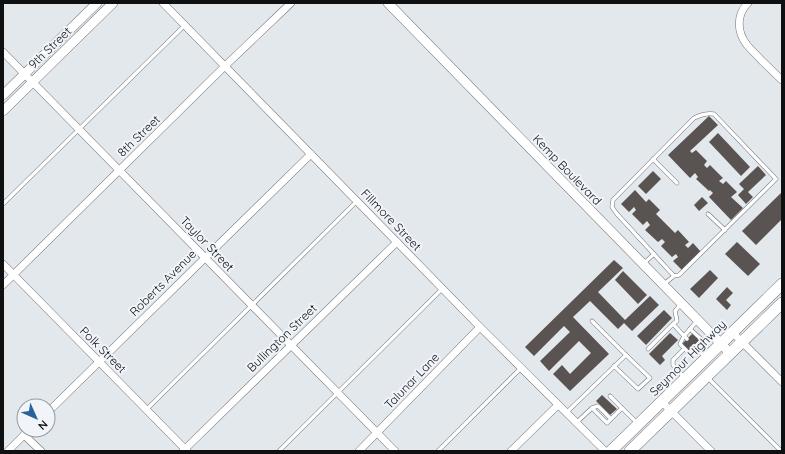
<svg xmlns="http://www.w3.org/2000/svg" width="785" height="454" font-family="Quicksand,sans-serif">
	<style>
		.building { fill: #595351 }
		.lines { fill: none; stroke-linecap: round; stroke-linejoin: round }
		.lane-casing { stroke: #6c6f74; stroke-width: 4.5 }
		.street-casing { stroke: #6c6f74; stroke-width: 8 }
		.secondary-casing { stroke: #6c6f74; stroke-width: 10 }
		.primary-casing { stroke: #6c6f74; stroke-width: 12 }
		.lane { stroke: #fff; stroke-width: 3.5 }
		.street { stroke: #fff; stroke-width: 7 }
		.secondary { stroke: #fff; stroke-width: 9 }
		.primary { stroke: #fff; stroke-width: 11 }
		.labels { text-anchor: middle; stroke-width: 4; stroke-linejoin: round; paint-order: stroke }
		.street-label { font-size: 12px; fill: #0e1012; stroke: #f1f5fa }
	</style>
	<rect width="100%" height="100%" fill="#e3e8ed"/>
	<!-- building -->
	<g class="building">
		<path d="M709,116l9,9 -28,26 2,2 4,-3 11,11 -3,4 3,3 3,-3 13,13 -4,3 4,3 3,-3 11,11 -6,5 12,11 -12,12 -22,-23 4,-4 -3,-3 -1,1 -13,-12 2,-2 -3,-4 -5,5 -22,-23z"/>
		<path d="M718,133l32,34 -9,9 -32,-34z"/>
		<path d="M758,166l8,9 -18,17 5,5 -7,7 -8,-9 6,-6 -5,-5z"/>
		<path d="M653,171l8,8 -15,15 -8,-8z"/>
		<path d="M635,190l11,12 3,-3 11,11 -4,4 19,19 3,-3 11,12 -4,3 3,3 5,-5 8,9 -19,18 -9,-9 5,-4 -2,-3 -4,3 -11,-11 4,-4 -3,-3 -4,3 -13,-12 5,-5 -3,-4 -4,4 -11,-11 4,-4 -2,-3 -5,5 -8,-8z"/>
		<path d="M782,192v27l-26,26 -14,-14z"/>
		<path d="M702,197l6,6 -9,8 -5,-6z"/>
		<path d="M737,242l23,22 -12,12 -23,-22z"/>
		<path d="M614,260l9,8 -25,24 27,28 25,-24 9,9 -27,26 -8,-8 -6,6 -28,-28 -17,16 36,37 -39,37 -17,-17 9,-9 8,9 21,-21 -12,-12 -30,30 -9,-10 30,-29 -6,-6 -30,30 -9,-9z"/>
		<path d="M710,270l8,8 -19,20 -9,-9z"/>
		<path d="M623,271l24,24 -9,9 -23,-24z"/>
		<path d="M727,287l6,6 -7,7 5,5 -4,5 -11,-11z"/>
		<path d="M664,310l8,8 -26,27 -9,-9z"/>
		<path d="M670,333l8,7 -16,16 3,4 -5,5 -11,-11z"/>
		<path d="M693,333l7,8 -11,11 -7,-8z"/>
		<path d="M602,395l15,14 -7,6 -14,-14z"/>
	</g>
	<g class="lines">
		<defs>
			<g id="lane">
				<path d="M653,159l24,24"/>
				<path d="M3,204l182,-179"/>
				<path d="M708,214l17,16"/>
				<path d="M643,264l11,-10"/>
				<path d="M664,284l10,-8 5,-1 97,-96 -62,-65c-8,-1 -13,1 -20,4l-81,82 -1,7 5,7 57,62"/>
				<path d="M673,324l4,-3 -2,-10 6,-7"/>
				<path d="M687,339l-3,-3 13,-15"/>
				<path d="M694,346l11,11"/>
				<path d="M648,349l25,-25 11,12 -4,8 9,9 13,-13 -12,-11"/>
				<path d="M684,349l-11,11v5l11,12"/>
				<path d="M614,366l24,23 12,-11 -24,-23"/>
				<path d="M707,377l74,74"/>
				<path d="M610,396l28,28"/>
				<path d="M592,408l6,-2 13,13"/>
				<path d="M146,410l211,-209"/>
				<path d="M566,413l60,-58 -34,-34"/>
				<path d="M576,423l16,-15 15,15 15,-15"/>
				<path d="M279,451l163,-162"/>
				<path d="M438,451l83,-83"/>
			</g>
			<g id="street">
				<path d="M163,3l317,324 125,124"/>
				<path d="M748,3c-12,12 -11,29 -1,42 5,6 10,10 15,16 7,6 13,13 20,19"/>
				<path d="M3,52l392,399"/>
				<path d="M3,264l184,187"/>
				<path d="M3,285l222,-219 66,-63"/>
				<path d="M732,332l50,50"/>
				<path d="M662,402l49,49"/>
				<path d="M48,412l263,-258"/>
				<path d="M24,435l17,16"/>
				<path d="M8,451l21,-21"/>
				<path d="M183,451l214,-209"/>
				<path d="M359,451l121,-124"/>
				<path d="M511,451l47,-46"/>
			</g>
			<g id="secondary">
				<path d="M388,3l342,350"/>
				<path d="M3,95l94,-92"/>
				<path d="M3,111l110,-108"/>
			</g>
			<g id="primary">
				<path d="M611,451l171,-167"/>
				<path d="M630,451l152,-148"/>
			</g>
		</defs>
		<!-- lane casing -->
		<use href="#lane" class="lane-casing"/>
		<!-- street casing -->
		<use href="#street" class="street-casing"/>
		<!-- secondary casing -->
		<use href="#secondary" class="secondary-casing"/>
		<!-- primary casing -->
		<use href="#primary" class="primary-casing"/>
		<!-- lane -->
		<use href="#lane" class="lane"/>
		<!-- street -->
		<use href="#street" class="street"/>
		<!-- secondary -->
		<use href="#secondary" class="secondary"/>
		<!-- primary -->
		<use href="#primary" class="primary"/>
	</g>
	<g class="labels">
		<!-- street labels -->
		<g class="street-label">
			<text transform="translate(50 48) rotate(-44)" y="4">9th Street</text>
			<text transform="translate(139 136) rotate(-44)" y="4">8th Street</text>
			<text transform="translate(567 170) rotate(46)" y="4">Kemp Boulevard</text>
			<text transform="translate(391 220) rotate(46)" y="4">Fillmore Street</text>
			<text transform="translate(207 244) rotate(46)" y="4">Taylor Street</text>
			<text transform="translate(163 283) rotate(-45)" y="4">Roberts Avenue</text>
			<text transform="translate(282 338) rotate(-44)" y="4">Bullington Street</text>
			<text transform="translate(103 350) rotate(45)" y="4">Polk Street</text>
			<text transform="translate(688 358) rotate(-45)" y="4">Seymour Highway</text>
			<text transform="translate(412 381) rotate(-46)" y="4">Talunar Lane</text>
		</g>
	</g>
	<!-- border -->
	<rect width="785" height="454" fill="none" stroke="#0e1012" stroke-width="8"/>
	<!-- north arrow -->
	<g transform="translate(36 418) rotate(135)"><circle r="19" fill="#f1f5fa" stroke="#96999d"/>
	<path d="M0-3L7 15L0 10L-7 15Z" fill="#2a639b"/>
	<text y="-6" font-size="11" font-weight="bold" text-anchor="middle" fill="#0e1012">N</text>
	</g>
</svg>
